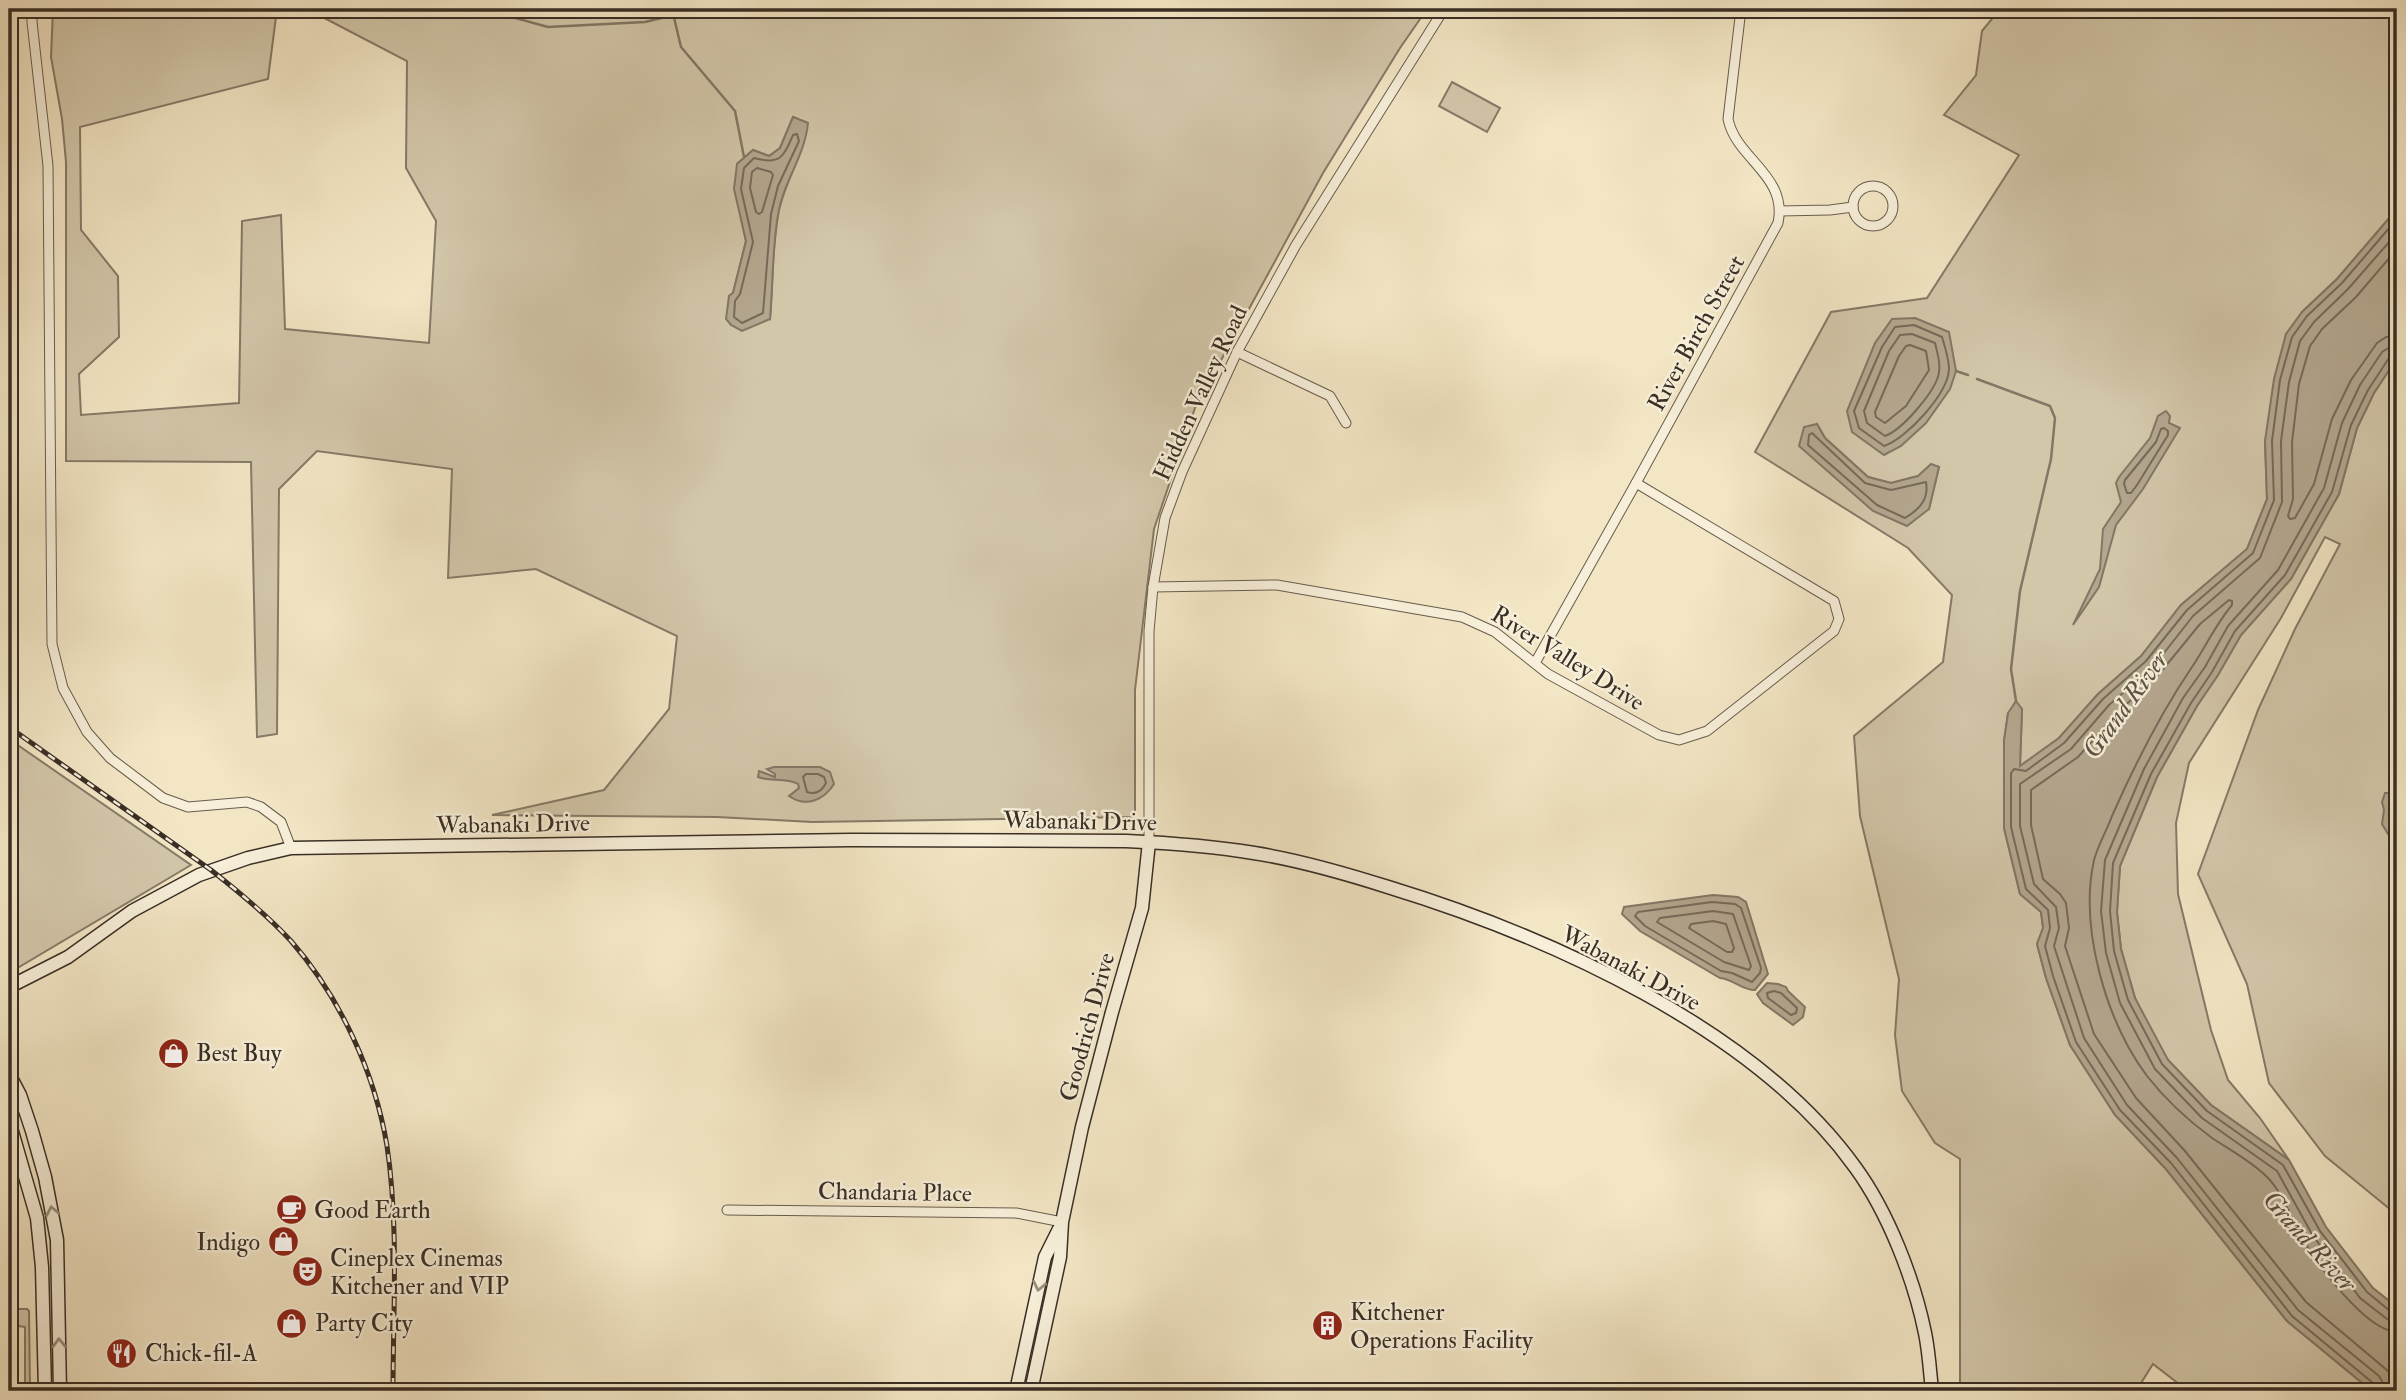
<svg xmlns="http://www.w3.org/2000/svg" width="2406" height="1400" font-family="'IM FELL Double Pica',serif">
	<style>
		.green { fill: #d3c7aa; stroke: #867a68; stroke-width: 2; fill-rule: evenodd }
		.water { fill: #b4a78f; stroke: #837765; stroke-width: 2 }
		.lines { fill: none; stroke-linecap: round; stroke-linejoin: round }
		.shore { stroke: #766a5a; stroke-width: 2 }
		.stream { stroke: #837765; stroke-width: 2.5 }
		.street-casing { stroke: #685c4d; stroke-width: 11 }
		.secondary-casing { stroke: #392e25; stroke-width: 15 }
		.street { stroke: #f7efd9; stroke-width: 9 }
		.secondary { stroke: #f7efd9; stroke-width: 12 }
		.rail-casing { stroke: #392e25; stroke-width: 5 }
		.rail { stroke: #f7efd9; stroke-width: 2.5; stroke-dasharray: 8; stroke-linecap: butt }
		.oneway { stroke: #988e7f }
		.labels { text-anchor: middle; stroke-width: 5; stroke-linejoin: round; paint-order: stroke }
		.street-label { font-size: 24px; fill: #392e25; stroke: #f7efd9 }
		.poi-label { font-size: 24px; fill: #392e25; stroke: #f7efd9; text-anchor: start }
		.water-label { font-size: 26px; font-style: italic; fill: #5e5245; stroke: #f7efd9 }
	</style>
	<rect width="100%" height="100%" fill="#f3e6c5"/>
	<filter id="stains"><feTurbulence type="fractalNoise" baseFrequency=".00286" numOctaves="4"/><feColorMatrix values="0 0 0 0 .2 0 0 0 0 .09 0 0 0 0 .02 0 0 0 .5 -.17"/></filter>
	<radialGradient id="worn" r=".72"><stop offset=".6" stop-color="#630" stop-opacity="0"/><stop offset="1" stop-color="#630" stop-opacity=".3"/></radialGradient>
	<!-- green -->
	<g class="green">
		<path d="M53,9h224l-9,70 -188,48 1,103 37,46 1,61 -40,37 2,41 158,-12 3,-182 39,-6 4,114 144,14 7,-122 -30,-53 1,-107 -100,-52h1120l-27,39 -77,125 -128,235 -41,121 -19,161v127l-323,5 -95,-5 -225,-2 112,-25 65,-81 8,-73 -141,-67 -88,9 4,-109 -135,-18 -38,38 -2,245 -20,3 -6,-275 -185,-1v-299l-4,-43 -11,-62zM793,117l14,6c-2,33 -24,59 -29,92 -6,34 -5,70 -8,104l-41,-23 4,-3 13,-52 -5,-23 -4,-54 16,-14 16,6 11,-8z"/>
		<path d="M2000,9h397v200l-60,70 -35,33 -37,129 2,58 -20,50 -66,56 -40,51 -43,38 -39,44 -39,28 2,-57 -14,4 -4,28v87l16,66 21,18 2,16 -6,16 9,34 24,67 45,70 50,53 122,153 85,70h-184l-35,-27 -17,27h-176v-232l-25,-16 -33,-52 -7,-56 4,-56 -39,-163 -6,-80 89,-74 9,-67 -44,-47 -153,-96 76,-140 96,-14 92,-143 -75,-40 32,-40 6,-44zM1817,424l8,14 43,39 23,6 27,-7 13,-11 8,2 -10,42 -129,-63z"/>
		<path d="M1452,82l48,26 -13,24 -48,-26z"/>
		<path d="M2397,358v857l-72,-59 -56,-73 -22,-99 -49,-110 60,-164 37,-81 45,-85 -15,-7 -44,81 -92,145 -13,60 2,71 33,136 17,50 32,38 29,42 -78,-55 -43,-45 -17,-29 -16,-33 -14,-49 -4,-37 3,-46 37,-89 40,-71 21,-31 23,-40 50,-56 48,-85 18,-66 17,-35z"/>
		<path d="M9,739l182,126 -182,108z"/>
		<path d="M9,1309h18l2,2 1,80h-5v-64l-12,-2 -4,-7z"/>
	</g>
	<!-- water -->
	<g class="water">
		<path d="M793,117l15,6c-3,33 -25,59 -30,92 -6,34 -5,70 -8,104l-28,12 -11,-6 -5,-6 3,-23 4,-3 13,-52 -12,-52 3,-25 16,-14 16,6 11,-8z"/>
		<path d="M2397,209v149l-23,35 -17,35 -18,66 -48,85 -50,56 -23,40 -21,31 -40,71 -37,89 -3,46 4,37 14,49 33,62 43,45 78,55 37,67 47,61 24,19v84h-25l-85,-70 -122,-153 -50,-53 -45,-70 -24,-67 -9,-34 6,-16 -2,-16 -21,-18 -16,-66v-87l4,-28 8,-12 6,8 -2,57 39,-28 39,-44 43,-38 40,-51 66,-56 20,-50 -2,-58 9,-62 12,-45 16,-22 35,-33z"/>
		<path d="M1915,318l34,14 7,39 -6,18 -24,34 -25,23 -17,9 -32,-23 -5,-21 28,-68 17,-24z"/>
		<path d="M2166,411l4,5 -1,7 11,5 -37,61 -27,36 -17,62 -26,38 27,-56 3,-40 18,-27 -5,-19 3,-6 31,-39 8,-22z"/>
		<path d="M1817,424l8,14 43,39 23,6 27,-7 13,-12 8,3 -10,42 -22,17 -34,-15 -74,-65 5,-19z"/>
		<path d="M774,767h46l10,5 4,12c-10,16 -28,24 -45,12l10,-8 -1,-4c-12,-7 -28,-2 -40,-7l1,-6 16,6v-3l-8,-5z"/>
		<path d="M2385,793h12v118l-4,-8 -4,-29 5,-30 -12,-20 2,-14 -2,-8z"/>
		<path d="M1713,895l25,2 8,5 22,72 -13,16c-13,0 -22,-11 -35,-12l-80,-47 -18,-17 2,-7z"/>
		<path d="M1767,983l11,1 8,3 2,4 17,16 -2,10 -10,8 -30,-22 -6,-9z"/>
	</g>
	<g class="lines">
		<!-- shore -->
		<g class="shore">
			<path d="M797,134l2,7 -21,45 -7,28 -8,99 -21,10 -8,-6 1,-16 5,-7 13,-52 -12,-53 3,-21 10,-10c26,7 29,0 39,-23z"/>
			<path d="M757,168l14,4 2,3 -11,37 -3,2 -3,-2 -6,-24 2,-16z"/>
			<path d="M2397,249l-41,48 -34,32 -12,17 -11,38 -7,58 1,57 -5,17 2,3 5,-1 19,-34 18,-65 19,-39 26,-37 9,-6 11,-1"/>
			<path d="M1914,325l28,12c3,10 7,22 7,32 -1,25 -43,70 -65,77l-25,-18 -5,-17 28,-64 13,-20z"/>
			<path d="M1912,334l23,9c2,9 6,20 4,29 -2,18 -37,58 -54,64l-18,-13 -3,-12 25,-60 11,-16z"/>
			<path d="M1910,345l16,6 3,19 -23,36 -21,17 -9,-6 -1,-5 24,-56 7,-10z"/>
			<path d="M2397,346l-7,1 -8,5 -22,33 -18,38 -18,65 -46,82 -50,56 -23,41 -22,31 -39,71 -39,91 -4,51 5,42 14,50 35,66 47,49 75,53 36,65 47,62 27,21 10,2"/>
			<path d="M2397,355l-8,3 -21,32 -17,35 -19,67 -47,83 -50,56 -23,41 -21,31 -40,71 -38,89 -3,48 4,40 14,49 34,64 45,47 76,54 37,66 47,61 23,19 7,1"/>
			<path d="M2164,428l4,3v4l-31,50 -6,8h-4l-3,-9 1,-4 31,-38 5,-13z"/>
			<path d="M1812,433l53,50 26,7 35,-8c3,17 -6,27 -21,36l-28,-13 -69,-60 1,-10z"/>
			<path d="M806,774h12l6,3 2,6c-4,8 -10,12 -19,9l-4,-15z"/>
			<path d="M1712,902l23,2 6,4 20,60 -1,5 -8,9 -20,-9 -11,-2 -76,-45 -10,-10 3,-4z"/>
			<path d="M1713,911l20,3 18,52 -2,4 -25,-8 -67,-40 3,-4z"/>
			<path d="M1713,921l13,3 8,24 -2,4h-5l-38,-24 2,-4z"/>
			<path d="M1774,991l7,2 16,15 -1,5 -5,2 -23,-17 -1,-5z"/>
			<path d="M2376,1391l-3,-8 -81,-67 -121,-153 -51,-53 -44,-68 -23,-66 -8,-30 5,-18 -2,-18 -22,-21 -15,-62v-54l3,-4 12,2 38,-28 39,-44 43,-38 41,-51 66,-57 21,-53 -2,-59 8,-61 12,-43 15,-21 35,-33 55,-64"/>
			<path d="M2384,1391l-1,-8 -4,-7 -81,-66 -121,-152 -50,-53 -43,-67 -30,-92 5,-18 -3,-21 -22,-23 -14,-58v-42l51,-35 38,-44 44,-38 40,-51 67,-58 22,-56 -1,-61 8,-59 11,-41 14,-19 34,-33 49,-56"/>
			<path d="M2395,1391l-2,-11 -5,-9 -82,-69 -121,-151 -49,-53 -42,-64 -29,-88 4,-18 -3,-25 -6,-9 -17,-15 -12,-54v-35l47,-33 39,-44 43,-40 40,-49 29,-24 3,1v4c-16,19 -26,41 -40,62 -32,47 -57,97 -80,149 -5,14 -14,29 -18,44 -15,68 12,161 53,216 18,23 42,45 65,62 18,12 41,24 56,40 14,14 24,42 34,60 15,26 64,93 95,94"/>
		</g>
		<!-- stream -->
		<g class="stream">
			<path d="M483,9l65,18 97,-5 29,-7"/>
			<path d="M672,9l9,38 54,64 9,46"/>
			<path d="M1956,371l12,4"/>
			<path d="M1977,379l73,27 5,12 -4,41 -31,132 -9,78 5,32"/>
		</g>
		<defs>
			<g id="street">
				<path d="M32,9v13l16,144 4,478 11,44 24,44 23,26 53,40 25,9 59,-5 14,5 20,15 10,26"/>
				<circle cx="1873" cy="206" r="20"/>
				<path d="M1780,211l50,-1 23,-3"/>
				<path d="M1237,352l93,44 16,27"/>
				<path d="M1153,587l124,-2 185,32 33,15 53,42 111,61 20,5 28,-9 127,-100 5,-12 -5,-18 -198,-118"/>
				<path d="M1535,663l101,-180 142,-260c10,-48 -42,-64 -50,-104l13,-110"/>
				<path d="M1149,842v-211l4,-44 12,-69 17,-46 55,-120 59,-107 148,-236"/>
				<path d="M727,1210l289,3 46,9"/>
			</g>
			<g id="secondary">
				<path d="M9,987l59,-30 64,-46 67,-36 49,-17 43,-10 560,-8 275,1c43,2 86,5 128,12 45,7 90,20 134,34 160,49 367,141 467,280 33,45 59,112 70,166 4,19 5,39 7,58"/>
				<path d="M9,1074l11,21 12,36 13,46 12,63 3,151"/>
				<path d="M9,1121l28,97 5,49 3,124"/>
				<path d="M1016,1391l29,-134 14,-28"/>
				<path d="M1031,1391l29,-134 2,-35 20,-95 30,-115 30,-104 7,-66"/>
			</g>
		</defs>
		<!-- street casing -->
		<use href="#street" class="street-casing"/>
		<!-- secondary casing -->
		<use href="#secondary" class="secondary-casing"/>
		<!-- street -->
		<use href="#street" class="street"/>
		<!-- secondary -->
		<use href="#secondary" class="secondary"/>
		<defs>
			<path id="rail" d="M9,727l202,143c28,22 56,45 80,71 49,56 84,132 96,205 12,81 6,164 6,245"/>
		</defs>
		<!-- rail casing -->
		<use href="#rail" class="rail-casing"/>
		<!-- rail -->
		<use href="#rail" class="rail"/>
	</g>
	<!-- one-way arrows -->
	<defs><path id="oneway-chevron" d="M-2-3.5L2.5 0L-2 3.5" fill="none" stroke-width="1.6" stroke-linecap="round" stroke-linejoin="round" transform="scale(1.75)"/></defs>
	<g class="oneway">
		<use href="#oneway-chevron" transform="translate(52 1211) rotate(-101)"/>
		<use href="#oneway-chevron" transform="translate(1039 1286) rotate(102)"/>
		<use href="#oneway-chevron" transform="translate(59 1343) rotate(-92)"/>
	</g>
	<!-- icons -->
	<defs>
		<symbol id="shop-disc" viewBox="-11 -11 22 22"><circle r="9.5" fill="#8f2418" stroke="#f7efd9"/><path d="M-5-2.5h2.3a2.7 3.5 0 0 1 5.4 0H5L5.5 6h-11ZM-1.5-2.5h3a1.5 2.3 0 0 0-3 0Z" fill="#fff"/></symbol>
		<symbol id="cafe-disc" viewBox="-11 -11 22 22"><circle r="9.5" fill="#8f2418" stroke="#f7efd9"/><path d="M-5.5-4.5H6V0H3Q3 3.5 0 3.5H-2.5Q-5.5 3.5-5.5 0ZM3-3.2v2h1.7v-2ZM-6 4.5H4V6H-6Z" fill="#fff"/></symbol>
		<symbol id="theatre-disc" viewBox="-11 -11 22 22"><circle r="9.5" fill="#8f2418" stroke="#f7efd9"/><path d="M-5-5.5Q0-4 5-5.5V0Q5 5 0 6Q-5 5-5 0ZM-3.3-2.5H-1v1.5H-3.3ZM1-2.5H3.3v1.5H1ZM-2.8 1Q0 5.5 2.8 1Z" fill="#fff"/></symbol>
		<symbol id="building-disc" viewBox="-11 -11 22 22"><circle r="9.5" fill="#8f2418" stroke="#f7efd9"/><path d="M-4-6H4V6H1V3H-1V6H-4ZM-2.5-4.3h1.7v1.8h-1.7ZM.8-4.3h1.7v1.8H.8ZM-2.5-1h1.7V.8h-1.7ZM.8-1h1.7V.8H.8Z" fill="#fff"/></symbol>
		<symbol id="restaurant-disc" viewBox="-11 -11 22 22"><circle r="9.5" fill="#8f2418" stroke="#f7efd9"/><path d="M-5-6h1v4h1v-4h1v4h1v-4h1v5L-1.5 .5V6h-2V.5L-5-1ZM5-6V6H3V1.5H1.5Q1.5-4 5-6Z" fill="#fff"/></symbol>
	</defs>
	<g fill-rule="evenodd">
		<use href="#shop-disc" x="156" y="1036" width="35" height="35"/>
		<use href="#cafe-disc" x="274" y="1192" width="35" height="35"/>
		<use href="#shop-disc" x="266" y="1224" width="35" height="35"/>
		<use href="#theatre-disc" x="290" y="1254" width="35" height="35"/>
		<use href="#shop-disc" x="274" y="1306" width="35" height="35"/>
		<use href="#building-disc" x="1310" y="1308" width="35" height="35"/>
		<use href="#restaurant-disc" x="104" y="1336" width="35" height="35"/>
	</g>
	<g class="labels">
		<!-- street labels -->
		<g class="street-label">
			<text transform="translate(1696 333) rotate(-61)" y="8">River Birch Street</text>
			<text transform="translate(1200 393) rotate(-65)" y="8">Hidden Valley Road</text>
			<text transform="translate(1568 658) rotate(32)" y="8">River Valley Drive</text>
			<text transform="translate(1080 821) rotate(1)" y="8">Wabanaki Drive</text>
			<text transform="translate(513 824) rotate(-1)" y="8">Wabanaki Drive</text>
			<text transform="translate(1631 968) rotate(28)" y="8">Wabanaki Drive</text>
			<text transform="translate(1087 1027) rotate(-75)" y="8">Goodrich Drive</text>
			<text transform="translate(895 1192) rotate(1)" y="8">Chandaria Place</text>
		</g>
		<!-- poi labels -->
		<g class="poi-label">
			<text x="196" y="1061">Best Buy</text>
			<text x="314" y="1218">Good Earth</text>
			<text x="260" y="1250" text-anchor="end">Indigo</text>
			<text x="330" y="1266">Cineplex Cinemas<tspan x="330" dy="28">Kitchener and VIP</tspan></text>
			<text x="1350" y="1320">Kitchener<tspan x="1350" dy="28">Operations Facility</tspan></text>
			<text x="315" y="1331">Party City</text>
			<text x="145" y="1361">Chick-fil-A</text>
		</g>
		<!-- water labels -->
		<g class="water-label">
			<text transform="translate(2125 704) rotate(-54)" y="9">Grand River</text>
			<text transform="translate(2310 1241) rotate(48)" y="9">Grand River</text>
		</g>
	</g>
	<!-- margin -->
	<rect width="2406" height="1400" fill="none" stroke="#f3e6c5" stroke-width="35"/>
	<rect x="10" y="10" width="2385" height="1379" fill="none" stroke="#392e25" stroke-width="3.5"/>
	<rect x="18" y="18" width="2371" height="1365" fill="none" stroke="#392e25" stroke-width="2"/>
	<rect width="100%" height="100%" filter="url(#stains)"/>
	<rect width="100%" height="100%" fill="url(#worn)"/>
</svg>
